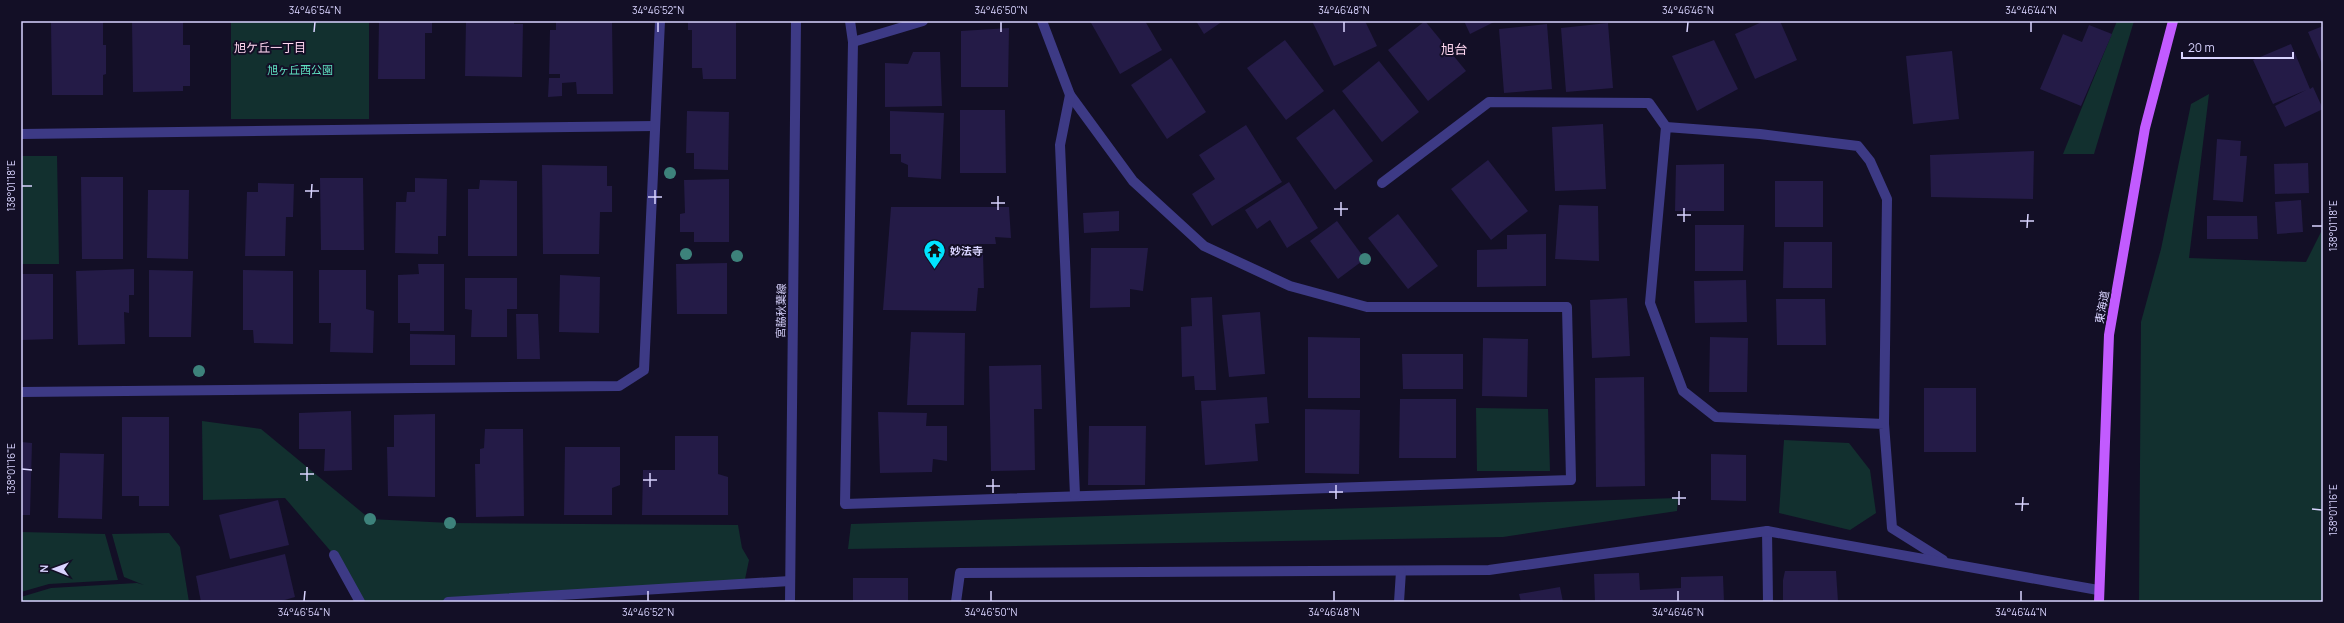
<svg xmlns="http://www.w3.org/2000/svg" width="2344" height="623" font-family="Manrope,'Noto Sans JP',sans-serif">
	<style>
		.green { fill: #12302f }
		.building { fill: #241b47 }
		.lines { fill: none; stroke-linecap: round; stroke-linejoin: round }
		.minor { stroke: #3d3a85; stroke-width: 10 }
		.major { stroke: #c25bff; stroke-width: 10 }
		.tree { fill: #3d827b }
		.ticks { fill: none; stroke: #d9d4ff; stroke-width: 1.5 }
		.labels { text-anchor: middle; stroke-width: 4; stroke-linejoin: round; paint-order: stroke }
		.park-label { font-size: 11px; fill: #5fe0c0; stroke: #130f26 }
		.poi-label { font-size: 11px; font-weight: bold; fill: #d9d4ff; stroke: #130f26; text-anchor: start }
		.street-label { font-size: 11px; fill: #d9d4ff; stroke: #130f26 }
		.neighbourhood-label { font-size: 12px; fill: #ffd6f0; stroke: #130f26 }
		.quarter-label { font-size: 13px; fill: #ffd6f0; stroke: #130f26 }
		.neatline { fill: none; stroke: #d9d4ff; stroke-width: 1.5 }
		.ticks-label { font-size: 10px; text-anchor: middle; fill: #d9d4ff }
	</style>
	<rect width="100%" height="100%" fill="#130f26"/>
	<!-- green -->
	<g class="green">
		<rect x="231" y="21" width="138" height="98"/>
		<path d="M2117,21h17l-40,133h-31z"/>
		<path d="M2209,94l-20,164 117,4 15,-30 2,-32v402h-184l2,-280 20,-73 30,-145z"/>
		<path d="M21,156h36l2,108h-38z"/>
		<path d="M1476,408l72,1 2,62h-73z"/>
		<path d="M202,421l59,8 109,90 80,4 288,2 4,23 7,12 -5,24 -298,18h-86l-26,-47 -49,-57 -82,2z"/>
		<path d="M1784,440l65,3 21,27 6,43 -26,17 -71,-17z"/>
		<path d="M1678,498l-1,13 -174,26 -655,12 3,-25z"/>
		<path d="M21,532l84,2 13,46 -69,4 -28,8z"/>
		<path d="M169,533l11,14 9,55h-168v-5l30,-9 86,-5 7,2 -20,-8 -12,-43z"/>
	</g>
	<!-- building -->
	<g class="building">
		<path d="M103,21v24h3v29l-3,1v20h-51l-1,-73z"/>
		<path d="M132,21h51v24h7v41h-7v5l-50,1z"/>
		<path d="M379,21h53v12h-7v46h-47z"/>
		<path d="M466,21h48v3h9l-1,53 -57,-1z"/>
		<path d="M556,21h56l1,73h-36l-1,-12 -14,1v13l-14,1 1,-19h11v-4h-11l1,-44h6z"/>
		<path d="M688,21h48v58h-33l-1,-11h-10v-38h-4z"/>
		<path d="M1090,21h55l17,29 -42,24z"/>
		<path d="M1196,21h27l-19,13z"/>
		<path d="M1312,21h53l12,25 -43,20z"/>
		<path d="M1425,21l41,50 -38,30 -40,-51z"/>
		<path d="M1464,21h32l-26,13z"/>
		<path d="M1764,21h16l17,39 -42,19 -20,-45z"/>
		<path d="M1608,23l5,65 -47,4 -5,-64z"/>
		<path d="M1547,24l5,65 -48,4 -5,-64z"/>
		<path d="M2089,25l23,9 -31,72 -41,-17 23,-55 19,8z"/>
		<path d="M2323,26v40l-15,-34z"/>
		<path d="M1009,28l-1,59h-47v-56z"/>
		<path d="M1285,40l39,51 -38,29 -39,-52z"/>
		<path d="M1714,40l24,49 -41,22 -25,-55z"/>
		<path d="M2291,44l19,45 3,-2 10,22 -38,18 -10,-21 31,-16 -33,14 -20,-44z"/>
		<path d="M1952,51l7,68 -46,5 -7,-68z"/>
		<path d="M913,52h27l2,54 -57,1v-44l23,1z"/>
		<path d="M1171,58l35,54 -39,27 -36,-54z"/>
		<path d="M1379,61l40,51 -37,30 -40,-51z"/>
		<path d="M1334,109l39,52 -38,29 -39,-52z"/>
		<path d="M960,110h45l1,63h-46z"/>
		<path d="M687,111l42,1 -1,58 -34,-1v-16h-8z"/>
		<path d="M890,111l54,2 -3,66 -33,-2v-12l-7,-3v-8h-11z"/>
		<path d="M1603,124l3,65 -51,2 -3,-64z"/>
		<path d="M1246,125l36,57 -70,44 -20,-32 23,-15 -16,-24z"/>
		<path d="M2217,139l24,2 -1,15h7l-4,46 -30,-2z"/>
		<path d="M2034,151l-1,48 -102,-2 -1,-42z"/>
		<path d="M1488,160l40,51 -37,29 -40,-51z"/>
		<path d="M2308,163l1,30 -34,1 -1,-30z"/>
		<path d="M1724,164v47h-49l1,-46z"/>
		<path d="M542,165l65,1v20h5v26h-12l-1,42h-56z"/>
		<path d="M81,177h42v82h-41z"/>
		<path d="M320,178h43l1,72h-43z"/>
		<path d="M415,178l32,1 -1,57h-8v18l-43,-1 1,-51h10l1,-10h8z"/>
		<path d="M729,179v63h-35v-10h-14v-18l5,-1 -1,-33z"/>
		<path d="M480,180l37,1v75h-49v-67h11z"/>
		<rect x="1775" y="181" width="48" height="46"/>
		<path d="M1289,182l29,46 -31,20 -17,-28 -13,9 -12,-19z"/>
		<path d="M258,183l36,1 -1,33h-7l-1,39h-40l2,-64h11z"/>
		<path d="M148,190h41l-1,69 -41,-1z"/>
		<path d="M2301,200l2,32 -26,2 -2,-32z"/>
		<path d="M1559,205l39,1 1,55 -44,-2z"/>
		<path d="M891,207h118l2,31 -16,-1 1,7h-17l-1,10h5l1,34h-6l-2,23 -93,-1z"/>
		<path d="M1119,211v20l-35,2 -1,-20z"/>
		<path d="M1398,214l40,52 -30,23 -40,-51z"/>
		<path d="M2207,216h50l1,23h-51z"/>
		<path d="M1337,221l28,38 -27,20 -28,-38z"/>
		<path d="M1695,225h49l-1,46h-48z"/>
		<path d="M1546,234v52l-69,1v-37l30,-1v-14z"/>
		<path d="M1784,242h48v46h-49z"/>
		<path d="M1091,248h57l-5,43 -13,-2v18l-40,1z"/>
		<path d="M727,263v51h-50l-1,-50z"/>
		<path d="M418,264h26v67h-34v-8h-12v-48l21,-1z"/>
		<path d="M134,269v26h-5v18l-5,-1 1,32 -47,1 -2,-74z"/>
		<path d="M149,270l44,1 -2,66h-42z"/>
		<path d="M243,270l50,1v73l-39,-1 -1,-13h-10z"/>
		<path d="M319,270h47v39l8,2 -1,42 -43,-1 1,-29h-12z"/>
		<path d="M21,274h32v65l-32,1z"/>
		<path d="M560,275l40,2 -1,56 -40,-1z"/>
		<path d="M465,278h52v31h-10v28h-36l1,-27 -7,-1z"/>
		<path d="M1746,280l1,42 -52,1 -1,-42z"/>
		<path d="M1212,297l4,93h-21l-1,-14 -12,1 -1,-50 11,-1 -1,-28z"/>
		<path d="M1627,298l3,58 -38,2 -2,-58z"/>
		<path d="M1776,299h49l1,46h-49z"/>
		<path d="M1260,312l5,62 -36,3 -7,-62z"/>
		<path d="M516,314h22l2,45h-23z"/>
		<path d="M911,332l54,1 -1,72h-57z"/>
		<path d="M410,334l45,1v30h-45z"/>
		<path d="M1308,337l52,1v60h-52z"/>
		<path d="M1710,337l38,1 -1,54h-38z"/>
		<path d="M1483,338l45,1 -1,58 -45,-1z"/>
		<path d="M1402,354h61v35h-60z"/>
		<path d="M1041,365l1,44h-8l1,61 -44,1 -2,-105z"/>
		<path d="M1644,377l1,109 -49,1 -1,-109z"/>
		<rect x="1924" y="388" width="52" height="64"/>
		<path d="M1267,397l2,26 -14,1 3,37 -53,4 -4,-64z"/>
		<path d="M1400,399h56v59h-57z"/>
		<path d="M1305,409l55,1 -1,64 -54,-1z"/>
		<path d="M351,411l1,59 -28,1 1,-22h-26v-36z"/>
		<path d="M878,412l49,1 -1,13h21v35l-14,-2 -1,13 -52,1z"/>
		<path d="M435,414v83l-47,-1 -1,-49h7v-32z"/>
		<path d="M122,417h47v89h-30v-10h-17z"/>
		<path d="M1089,426h57l-1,59h-57z"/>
		<path d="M485,429h38l1,87 -48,1 -1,-53h5v-15l4,-1z"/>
		<path d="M675,436h43v38l10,3v38h-86l1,-45h32z"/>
		<path d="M21,442l11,1 -2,72h-9z"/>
		<path d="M565,447h55v38l-8,3v27h-48z"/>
		<path d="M60,453l44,1 -2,65 -44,-1z"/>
		<path d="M1711,454l35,1v46l-35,-1z"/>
		<path d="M278,500l11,45 -59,14 -11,-44z"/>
		<path d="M285,554l10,43 -17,5h-77l-5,-26z"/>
		<path d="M1785,571h51l2,31h-55v-22z"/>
		<path d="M1639,573l1,17 41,-2v-11l42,-1 1,26h-129l-1,-28z"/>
		<rect x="853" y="578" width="55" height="24"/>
		<path d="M1560,587l3,15h-42l-2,-8z"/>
	</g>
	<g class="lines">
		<!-- minor -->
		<g class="minor">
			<path d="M850,21l3,21"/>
			<path d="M923,21l-70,21 -8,462 726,-24 -4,-173h-200l-77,-21 -86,-40 -71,-65 -63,-86 -28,-74"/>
			<path d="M1070,95l-10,50 15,350"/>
			<path d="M21,134l634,-8"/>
			<path d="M1382,183l107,-81 160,1 17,24"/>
			<path d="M21,392l598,-6 25,-16 16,-349"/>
			<path d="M1884,424l-168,-7 -33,-26 -33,-88 16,-176 94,7 98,12 12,15 17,38 -3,225 8,104 51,32"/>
			<path d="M1767,531l1,71"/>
			<path d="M334,555l26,47"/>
			<path d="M448,602l342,-21"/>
			<path d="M790,602l6,-581"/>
			<path d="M956,602l4,-29 529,-3 278,-39 331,59"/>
			<path d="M1399,602l2,-31"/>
		</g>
		<!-- major -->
		<path class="major" d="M2099,602l10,-267 36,-207 28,-107"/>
	</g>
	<!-- trees -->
	<g class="tree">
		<circle cx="670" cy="173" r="6"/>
		<circle cx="686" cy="254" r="6"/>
		<circle cx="737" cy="256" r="6"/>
		<circle cx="1365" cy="259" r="6"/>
		<circle cx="199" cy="371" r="6"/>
		<circle cx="370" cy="519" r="6"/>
		<circle cx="450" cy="523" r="6"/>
	</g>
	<!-- ticks -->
	<path class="ticks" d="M314,32l1,-10M658,32v-10M1001,32v-10M1344,32v-10M1687,32l1,-10M2031,32v-10M22,186h10M305,191h14M648,197h14M311,198l1,-14M991,203h14M655,204v-14M1334,209h14M998,210v-14M1677,215h14M1341,216v-14M2020,221h14M1684,222v-14M2312,226h10M2027,228l1,-14M22,469l10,1M300,474h14M643,480h14M307,481v-14M986,486h14M650,487v-14M1329,492h14M993,493v-14M1672,498h14M1336,499v-14M2015,504h14M1679,505v-14M2312,509l10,1M2022,511l1,-14M304,601l1,-10M648,601v-10M991,601v-10M1334,601v-10M1678,601v-10M2021,601v-10"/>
	<!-- icons -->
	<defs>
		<symbol id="temple-pin" viewBox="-11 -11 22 30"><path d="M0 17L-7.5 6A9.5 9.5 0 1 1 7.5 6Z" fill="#00e5ff" stroke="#130f26"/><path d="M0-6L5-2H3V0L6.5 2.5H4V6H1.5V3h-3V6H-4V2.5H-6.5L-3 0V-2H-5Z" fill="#111"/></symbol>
	</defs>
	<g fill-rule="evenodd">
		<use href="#temple-pin" x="922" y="238" width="25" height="34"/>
	</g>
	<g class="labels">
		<!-- park labels -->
		<g class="park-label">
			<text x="300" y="74">旭ヶ丘西公園</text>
		</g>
		<!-- poi labels -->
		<g class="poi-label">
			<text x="950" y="255">妙法寺</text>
		</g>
		<!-- street labels -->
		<g class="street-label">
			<text transform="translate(2102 307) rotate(-80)" y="4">東海道</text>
			<text transform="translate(781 311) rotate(-89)" y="4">宮脇秋葉線</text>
		</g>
		<!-- neighbourhood labels -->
		<g class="neighbourhood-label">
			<text x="270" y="52">旭ケ丘一丁目</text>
		</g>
		<!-- quarter labels -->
		<g class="quarter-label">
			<text x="1454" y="54">旭台</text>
		</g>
	</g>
	<!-- border -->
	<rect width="2344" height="623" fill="none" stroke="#130f26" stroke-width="44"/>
	<!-- north arrow -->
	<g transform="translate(54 569) rotate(271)" stroke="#130f26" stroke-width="3" paint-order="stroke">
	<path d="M0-3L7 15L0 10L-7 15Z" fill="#d9d4ff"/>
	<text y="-6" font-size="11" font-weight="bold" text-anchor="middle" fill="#d9d4ff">N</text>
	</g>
	<!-- scale -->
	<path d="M2182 52v6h111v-6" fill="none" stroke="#d9d4ff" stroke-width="2"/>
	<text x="2188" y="52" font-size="12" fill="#d9d4ff" stroke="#130f26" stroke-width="3" paint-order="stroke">20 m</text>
	<rect x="22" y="22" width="2300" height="579" class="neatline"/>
	<g class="ticks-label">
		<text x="315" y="14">34°46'54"N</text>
		<text x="658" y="14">34°46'52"N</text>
		<text x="1001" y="14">34°46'50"N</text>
		<text x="1344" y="14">34°46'48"N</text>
		<text x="1688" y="14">34°46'46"N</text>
		<text x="2031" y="14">34°46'44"N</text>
		<text transform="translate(11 186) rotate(-90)" y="4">138°01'18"E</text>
		<text transform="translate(2333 226) rotate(-90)" y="4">138°01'18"E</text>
		<text transform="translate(11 469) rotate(-90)" y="4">138°01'16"E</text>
		<text transform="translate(2333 510) rotate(-90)" y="4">138°01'16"E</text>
		<text x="304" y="616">34°46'54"N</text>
		<text x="648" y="616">34°46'52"N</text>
		<text x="991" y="616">34°46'50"N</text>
		<text x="1334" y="616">34°46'48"N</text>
		<text x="1678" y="616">34°46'46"N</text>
		<text x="2021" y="616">34°46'44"N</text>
	</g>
</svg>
